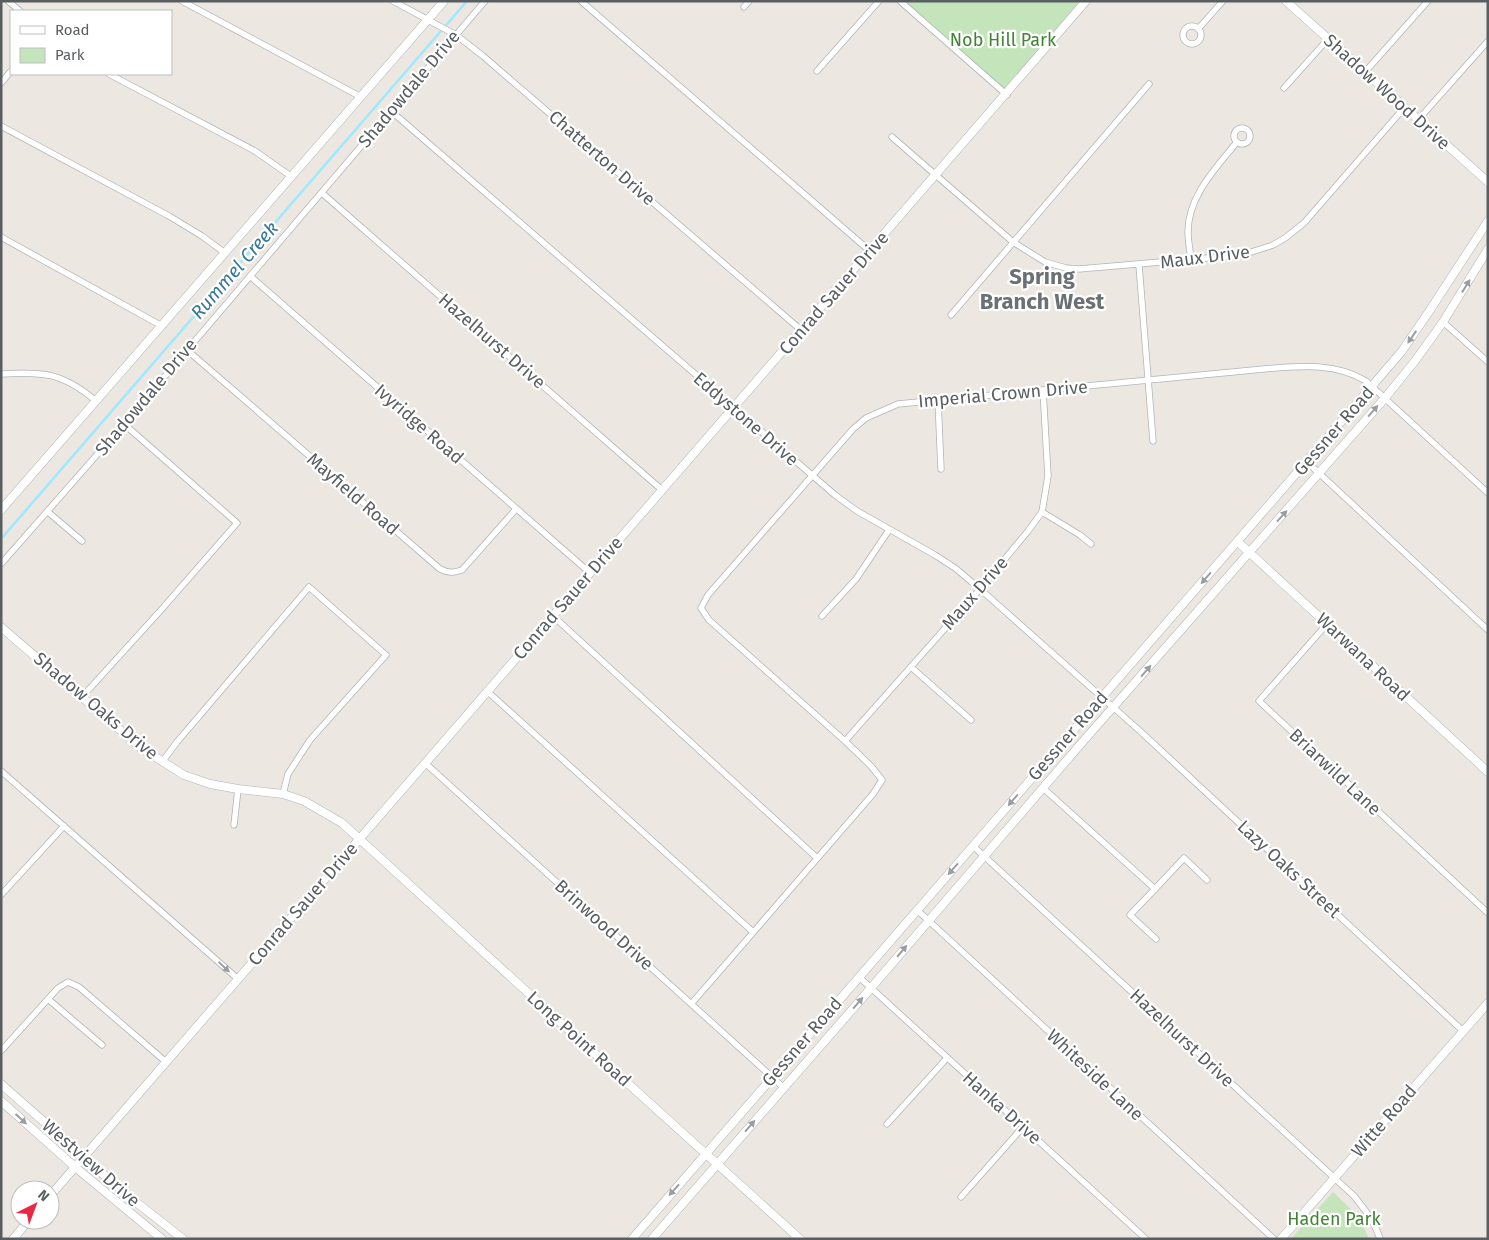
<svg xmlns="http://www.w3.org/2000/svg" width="1489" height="1240" font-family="'Fira Sans',sans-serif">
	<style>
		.green { fill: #c4e4bb }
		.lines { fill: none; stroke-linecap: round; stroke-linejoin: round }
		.stream { stroke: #9de9ff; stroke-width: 2.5 }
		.street-casing { stroke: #b1b5b8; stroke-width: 7 }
		.secondary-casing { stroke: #b0b5b8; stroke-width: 9 }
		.street { stroke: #fff; stroke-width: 5.5 }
		.secondary { stroke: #fff; stroke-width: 8 }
		.oneway { fill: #9b9ea0 }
		.labels { text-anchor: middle; stroke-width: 4.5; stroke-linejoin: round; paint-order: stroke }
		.park-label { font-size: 18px; fill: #428434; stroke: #fff }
		.street-label { font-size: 18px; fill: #595e61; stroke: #fff }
		.water-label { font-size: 19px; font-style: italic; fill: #347896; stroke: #fff }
		.district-label { font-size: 22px; font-weight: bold; fill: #6a7073; stroke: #fff }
	</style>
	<rect width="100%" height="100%" fill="#ece7e0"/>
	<!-- green -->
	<g class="green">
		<path d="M900,1h186l-79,94z"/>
		<path d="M1333,1192l26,25 10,22h-78z"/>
	</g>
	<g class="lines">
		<!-- stream -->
		<path class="stream" d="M1,539l466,-538"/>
		<defs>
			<g id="street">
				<path d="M8,1l12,10"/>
				<path d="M182,1l179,96"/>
				<path d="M393,1l63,34 27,21 318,274"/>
				<path d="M581,1l290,251"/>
				<path d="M900,1l107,94"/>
				<path d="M744,7l5,-6"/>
				<circle cx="1192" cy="35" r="9"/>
				<path d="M1198,29l25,-28"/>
				<path d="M817,71l62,-70"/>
				<path d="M1365,72l63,-71"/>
				<path d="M109,74l146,77 37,26"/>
				<path d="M1,83l10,-12"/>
				<path d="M1284,88l44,-49"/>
				<path d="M391,111l444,384 22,16 78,44 20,13 25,21 160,142 323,300"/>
				<path d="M1418,120l70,-79"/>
				<path d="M1,126l168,90 33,20 23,17"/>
				<circle cx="1242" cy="136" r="8"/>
				<path d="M892,137l121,105 32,20 21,6 13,1 152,-13 17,-3 25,-8 12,-7 19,-15 100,-115"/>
				<path d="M322,193l340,297"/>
				<path d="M1,237l161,89"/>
				<path d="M1191,259c-1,-9 -3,-18 -3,-27 0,-36 28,-64 49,-90"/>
				<path d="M1139,265l14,176"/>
				<path d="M250,276l339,296"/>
				<path d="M951,315l198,-231"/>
				<path d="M1443,322l45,40"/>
				<path d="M187,350l253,219c8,4 13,4 22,1l54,-61"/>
				<path d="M1,374c42,-3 62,-1 95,27"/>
				<path d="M938,400l3,69"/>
				<path d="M1307,462l181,168"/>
				<path d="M48,512l34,29"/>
				<path d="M1042,512l38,23 11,9"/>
				<path d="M1,564l123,-140 361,-423"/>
				<path d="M553,616l264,242"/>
				<path d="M822,616l34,-37 33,-49"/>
				<path d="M1327,624l-68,77 229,212"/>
				<path d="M911,667l60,53"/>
				<path d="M487,691l266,241"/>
				<path d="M82,697l79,-87 76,-87 -113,-99"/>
				<path d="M845,741l135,-152 48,-58 14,-19 6,-36 -5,-86"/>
				<path d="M162,762l15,-20 132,-155 77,68 -76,85 -22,34 -5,20"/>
				<path d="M425,763l358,324"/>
				<path d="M1,771l237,208"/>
				<path d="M1043,788l112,101 29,-31 23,22"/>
				<path d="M234,825l4,-36"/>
				<path d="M973,846l381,350c11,14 21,26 26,43"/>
				<path d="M1155,889l-25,26 26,24"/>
				<path d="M1,895l63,-69"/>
				<path d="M917,910l357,329"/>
				<path d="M859,977l287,262"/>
				<path d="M48,999l54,46"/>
				<path d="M692,1003l181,-209 9,-14 -11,-14 -26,-25 -136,-121 -8,-12 7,-13 145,-166 13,-11 32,-14 366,-35c36,-3 71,-7 102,12l122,112"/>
				<path d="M1,1051l57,-63 10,-6 11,5 87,75"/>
				<path d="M887,1124l60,-66"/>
				<path d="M961,1197l62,-70"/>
			</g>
			<g id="secondary">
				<path d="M1286,1l202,181"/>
				<path d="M1,510l443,-509"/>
				<path d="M1238,542l250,230"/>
				<path d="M1,627l140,121 43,27 26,9 28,5 45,5 21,7 38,22 240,219 218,197"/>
				<path d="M1,1084l126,111 56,44"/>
				<path d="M1,1101l74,66 87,72"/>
				<path d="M50,1196l1036,-1195"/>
				<path d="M13,1239l16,-19"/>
				<path d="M632,1239l740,-853 30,-35 28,-41 58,-89"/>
				<path d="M652,1239l219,-251 208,-242 306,-348 30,-37 28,-39 45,-73"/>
				<path d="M1281,1239l207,-236"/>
			</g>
		</defs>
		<!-- street casing -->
		<use href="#street" class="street-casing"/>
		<!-- secondary casing -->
		<use href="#secondary" class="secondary-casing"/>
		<!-- street -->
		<use href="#street" class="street"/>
		<!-- secondary -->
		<use href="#secondary" class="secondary"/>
	</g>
	<!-- one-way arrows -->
	<defs><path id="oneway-solid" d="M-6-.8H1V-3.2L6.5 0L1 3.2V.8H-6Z" transform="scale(1.25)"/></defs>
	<g class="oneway">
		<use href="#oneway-solid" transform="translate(1466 286) rotate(-58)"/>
		<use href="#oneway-solid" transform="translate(1412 337) rotate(125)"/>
		<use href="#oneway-solid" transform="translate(1373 411) rotate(-49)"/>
		<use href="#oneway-solid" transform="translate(1282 516) rotate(-48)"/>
		<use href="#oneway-solid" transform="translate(1206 578) rotate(131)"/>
		<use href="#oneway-solid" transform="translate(1146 671) rotate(-49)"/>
		<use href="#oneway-solid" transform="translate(1013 800) rotate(131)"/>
		<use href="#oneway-solid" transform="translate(953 869) rotate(131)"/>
		<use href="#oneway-solid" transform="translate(902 951) rotate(-50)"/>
		<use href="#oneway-solid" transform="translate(224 967) rotate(43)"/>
		<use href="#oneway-solid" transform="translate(858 1003) rotate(-49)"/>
		<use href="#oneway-solid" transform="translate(21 1119) rotate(42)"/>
		<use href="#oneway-solid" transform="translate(750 1126) rotate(-49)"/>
		<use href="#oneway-solid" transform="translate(674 1190) rotate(132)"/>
	</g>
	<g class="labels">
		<!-- park labels -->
		<g class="park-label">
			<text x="1003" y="46">Nob Hill Park</text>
			<text x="1334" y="1225">Haden Park</text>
		</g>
		<!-- street labels -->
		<g class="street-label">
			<text transform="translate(409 89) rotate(-50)" y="6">Shadowdale Drive</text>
			<text transform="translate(1387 92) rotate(42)" y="6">Shadow Wood Drive</text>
			<text transform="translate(602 158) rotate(41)" y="6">Chatterton Drive</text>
			<text transform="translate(1205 257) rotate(-7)" y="6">Maux Drive</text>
			<text transform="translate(834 293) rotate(-49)" y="6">Conrad Sauer Drive</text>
			<text transform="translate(492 341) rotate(41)" y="6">Hazelhurst Drive</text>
			<text transform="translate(1003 394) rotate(-5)" y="6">Imperial Crown Drive</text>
			<text transform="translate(146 397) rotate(-50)" y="6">Shadowdale Drive</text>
			<text transform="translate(746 419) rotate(41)" y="6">Eddystone Drive</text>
			<text transform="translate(419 424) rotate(41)" y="6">Ivyridge Road</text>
			<text transform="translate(1334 431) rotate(-49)" y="6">Gessner Road</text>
			<text transform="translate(353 494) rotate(41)" y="6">Mayfield Road</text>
			<text transform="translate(975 593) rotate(-49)" y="6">Maux Drive</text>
			<text transform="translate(568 598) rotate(-49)" y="6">Conrad Sauer Drive</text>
			<text transform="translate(1363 657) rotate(43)" y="6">Warwana Road</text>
			<text transform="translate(96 706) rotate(40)" y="6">Shadow Oaks Drive</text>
			<text transform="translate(1068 736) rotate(-49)" y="6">Gessner Road</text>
			<text transform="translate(1335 772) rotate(43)" y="6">Briarwild Lane</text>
			<text transform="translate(1289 869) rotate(43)" y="6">Lazy Oaks Street</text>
			<text transform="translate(303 904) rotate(-49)" y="6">Conrad Sauer Drive</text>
			<text transform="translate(604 925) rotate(42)" y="6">Brinwood Drive</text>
			<text transform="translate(1182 1038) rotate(43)" y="6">Hazelhurst Drive</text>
			<text transform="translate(579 1039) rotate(42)" y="6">Long Point Road</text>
			<text transform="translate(802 1042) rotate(-49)" y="6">Gessner Road</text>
			<text transform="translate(1095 1075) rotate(43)" y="6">Whiteside Lane</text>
			<text transform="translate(1002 1108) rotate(42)" y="6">Hanka Drive</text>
			<text transform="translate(1384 1121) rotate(-49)" y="6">Witte Road</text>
			<text transform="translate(91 1163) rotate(41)" y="6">Westview Drive</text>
		</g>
		<!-- water labels -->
		<g class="water-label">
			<text transform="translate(234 270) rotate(-49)" y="7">Rummel Creek</text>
		</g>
		<!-- district labels -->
		<g class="district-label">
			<text x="1042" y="284">Spring<tspan x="1042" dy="25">Branch West</tspan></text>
		</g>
	</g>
	<!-- border -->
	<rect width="1489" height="1240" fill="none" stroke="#595e61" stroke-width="5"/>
	<!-- legend -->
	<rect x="10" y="10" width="162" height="65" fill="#ffffff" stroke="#bdbfc0"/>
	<rect x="20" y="26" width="25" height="8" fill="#ffffff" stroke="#bdbfc0"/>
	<text x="55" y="35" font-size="15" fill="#595e61">Road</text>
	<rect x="20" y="48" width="25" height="15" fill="#c4e4bb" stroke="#bdbfc0"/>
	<text x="55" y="60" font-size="15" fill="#595e61">Park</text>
	<!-- north arrow -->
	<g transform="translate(35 1205) rotate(42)"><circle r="24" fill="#ffffff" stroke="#bdbfc0"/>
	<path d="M0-4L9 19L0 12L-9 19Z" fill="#e92943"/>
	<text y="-8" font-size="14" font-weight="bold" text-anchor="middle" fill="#595e61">N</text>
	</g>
</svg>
